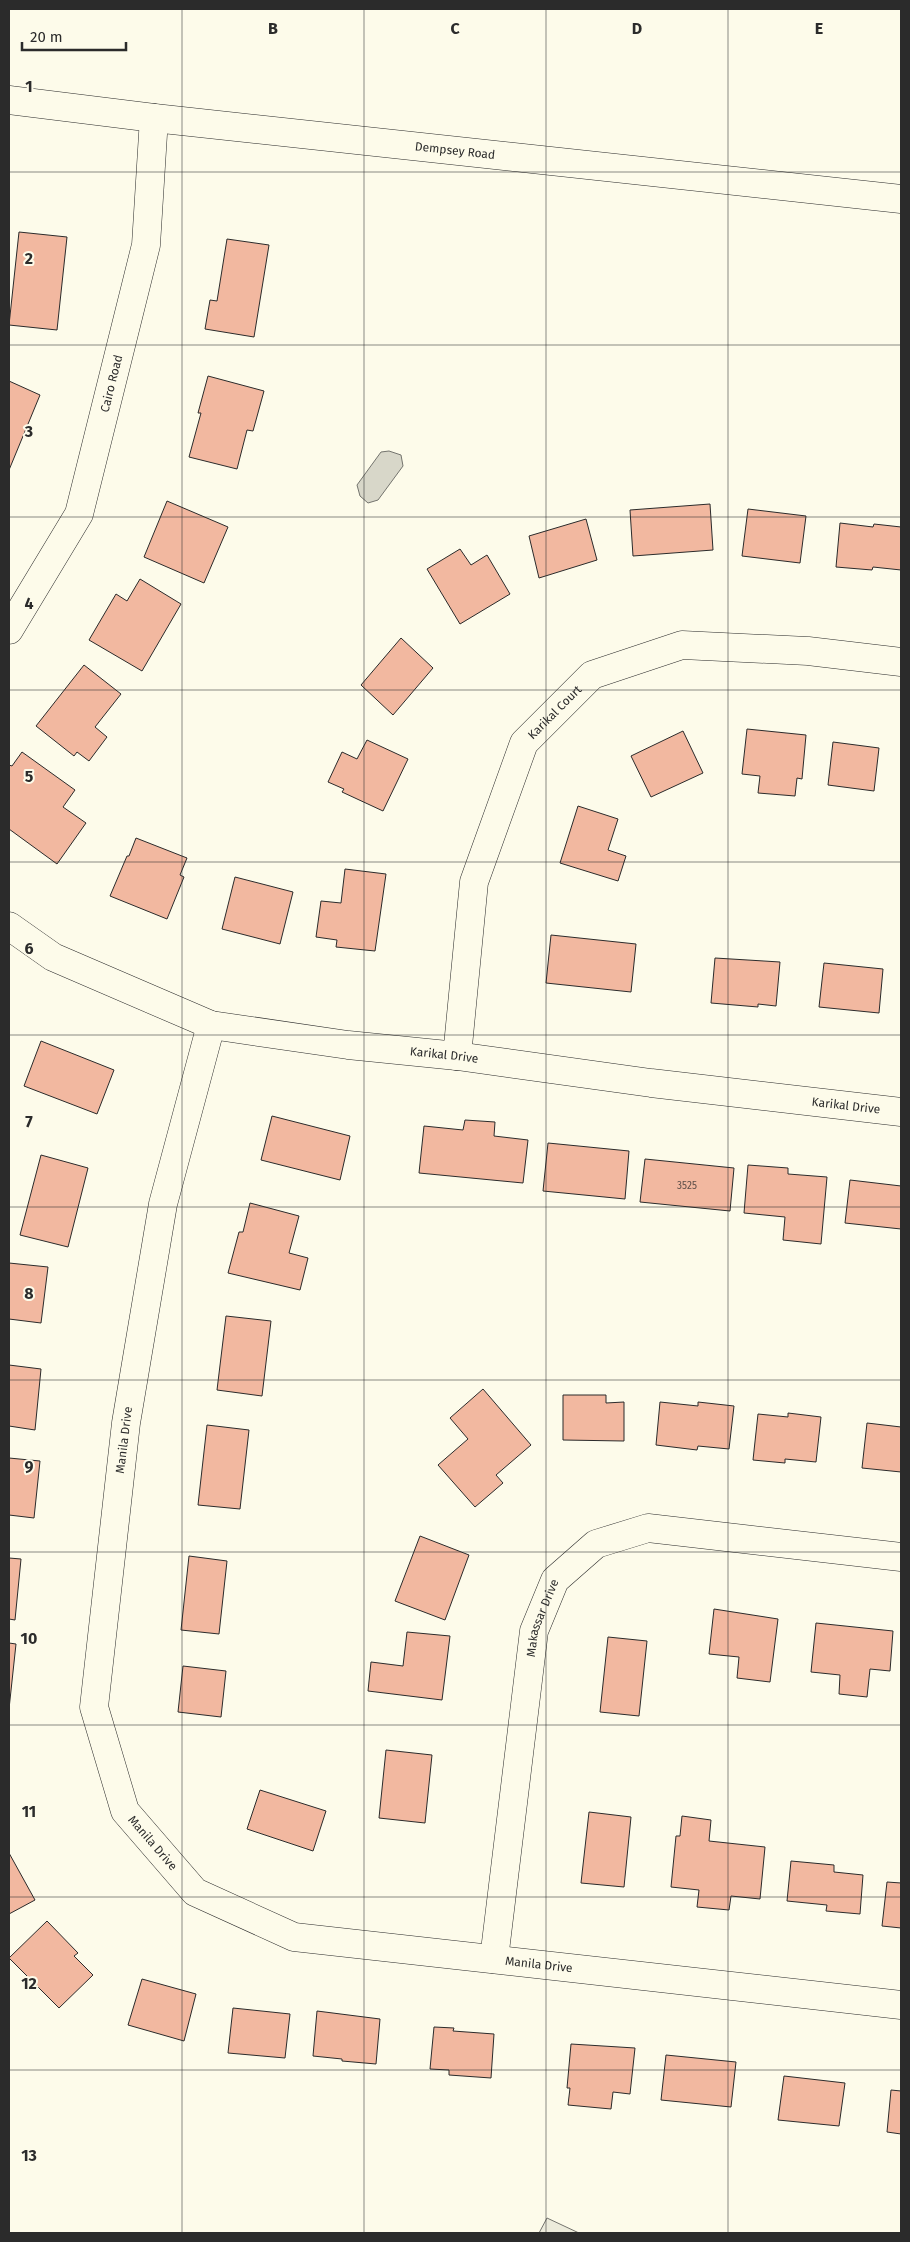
<svg xmlns="http://www.w3.org/2000/svg" width="910" height="2242" font-family="'Fira Sans',sans-serif">
	<style>
		.green { fill: #ecebdb; stroke: #74746e }
		.water { fill: #d8d7c9; stroke: #74746e }
		.building { fill: #f2b8a0; stroke: #2b2b2b }
		.lines { fill: none; stroke-linecap: round; stroke-linejoin: round }
		.street-casing { stroke: #2b2b2b; stroke-width: 29 }
		.secondary-casing { stroke: #2b2b2b; stroke-width: 29 }
		.street { stroke: #fdfbea; stroke-width: 28 }
		.secondary { stroke: #fdfbea; stroke-width: 28 }
		.grid { fill: none; stroke: #2b2b2b; stroke-width: 1; stroke-opacity: 0.55 }
		.labels { text-anchor: middle; stroke-width: 4; stroke-linejoin: round; paint-order: stroke }
		.number-label { font-size: 10px; fill: #5d4e48 }
		.street-label { font-size: 12px; fill: #2b2b2b; stroke: #fdfbea }
		.grid-label { font-size: 16px; text-anchor: middle; font-weight: bold; fill: #2b2b2b; stroke: #fdfbea; stroke-width: 4; stroke-linejoin: round; paint-order: stroke }
	</style>
	<rect width="100%" height="100%" fill="#fdfbea"/>
	<!-- green -->
	<path class="green" d="M547,2218l32,15h-40z"/>
	<!-- water -->
	<path class="water" d="M389,451l12,4 2,11 -25,34 -10,3 -8,-7 -3,-11 24,-33z"/>
	<!-- building -->
	<g class="building">
		<path d="M19,232l48,5 -10,93 -48,-5z"/>
		<path d="M227,239l42,6 -15,92 -49,-8 5,-29 7,1z"/>
		<path d="M208,376l56,15 -11,40 -6,-1 -10,39 -48,-12 12,-44h-3z"/>
		<path d="M9,381l31,14 -31,75z"/>
		<path d="M167,501l61,26 -24,56 -60,-26z"/>
		<path d="M710,504l3,46 -80,6 -3,-46z"/>
		<path d="M748,509l58,7 -6,47 -58,-7z"/>
		<path d="M586,519l11,41 -58,18 -10,-42z"/>
		<path d="M840,523l33,4 1,-3 27,3v43l-28,-3 -1,3 -36,-3z"/>
		<path d="M460,549l11,16 16,-10 23,39 -50,30 -33,-55z"/>
		<path d="M140,579l41,25 -39,67 -53,-31 27,-46 11,7z"/>
		<path d="M401,638l32,30 -40,47 -32,-30z"/>
		<path d="M84,665l37,29 -26,33 12,10 -18,24 -12,-9 -3,4 -38,-30z"/>
		<path d="M747,729l59,6 -4,44 -5,-1 -2,18 -37,-3 2,-17 -18,-2z"/>
		<path d="M683,731l20,42 -52,24 -20,-41z"/>
		<path d="M367,740l41,19 -25,52 -41,-19 2,-3 -16,-7 14,-30 15,7z"/>
		<path d="M833,742l46,6 -5,43 -46,-6z"/>
		<path d="M22,752l53,38 -12,17 23,16 -29,41 -48,-35v-64l3,1z"/>
		<path d="M578,806l40,13 -10,31 18,6 -8,25 -58,-18z"/>
		<path d="M136,838l51,20 -7,17 4,2 -17,42 -57,-23 17,-40h2z"/>
		<path d="M345,869l41,5 -11,77 -39,-4 1,-7 -21,-3 5,-36 20,2z"/>
		<path d="M235,877l58,15 -13,52 -58,-15z"/>
		<path d="M551,935l85,9 -5,48 -85,-9z"/>
		<path d="M715,958l65,4 -4,44 -18,-2v3l-47,-4z"/>
		<path d="M824,963l59,6 -4,44 -60,-6z"/>
		<path d="M41,1041l73,29 -17,44 -73,-28z"/>
		<path d="M272,1116l78,20 -10,44 -79,-20z"/>
		<path d="M465,1120l30,2 -1,14 34,4 -5,43 -104,-10 5,-47 39,4z"/>
		<path d="M548,1143l81,8 -4,48 -82,-8z"/>
		<path d="M41,1155l47,13 -20,79 -48,-12z"/>
		<path d="M645,1159l89,9 -4,43 -90,-9z"/>
		<path d="M748,1165l40,3v6l39,3 -6,67 -38,-4 2,-23 -41,-4z"/>
		<path d="M850,1180l51,6v43l-56,-6z"/>
		<path d="M250,1203l49,13 -10,37 19,5 -8,32 -72,-17 11,-41h4z"/>
		<path d="M9,1263l39,4 -7,56 -32,-4z"/>
		<path d="M226,1316l45,5 -9,75 -45,-6z"/>
		<path d="M9,1365l32,4 -6,61 -26,-4z"/>
		<path d="M483,1389l48,56 -35,30 7,8 -28,24 -37,-42 30,-26 -18,-21z"/>
		<path d="M563,1395h43v8l18,-1v39l-61,-1z"/>
		<path d="M660,1402l38,4v-4l36,4 -5,43 -31,-3 -1,4 -41,-5z"/>
		<path d="M788,1413l33,4 -5,45 -31,-3v4l-32,-3 5,-46 30,3z"/>
		<path d="M867,1423l34,4v45l-39,-4z"/>
		<path d="M207,1425l42,5 -9,79 -42,-4z"/>
		<path d="M9,1458l31,3 -6,57 -25,-3z"/>
		<path d="M420,1536l49,19 -24,65 -50,-19z"/>
		<path d="M189,1556l38,5 -8,73 -38,-4z"/>
		<path d="M9,1558l12,1 -6,61 -6,-1z"/>
		<path d="M714,1609l64,10 -8,63 -33,-4 2,-21 -30,-3z"/>
		<path d="M816,1623l77,8 -3,40 -20,-2 -3,28 -28,-3 1,-19 -29,-3z"/>
		<path d="M407,1632l43,4 -8,64 -74,-9 3,-29 32,4z"/>
		<path d="M608,1637l39,4 -8,75 -39,-4z"/>
		<path d="M9,1643l7,1 -7,65z"/>
		<path d="M183,1666l43,5 -5,46 -43,-5z"/>
		<path d="M386,1750l46,5 -7,68 -46,-5z"/>
		<path d="M260,1790l66,21 -13,40 -66,-22z"/>
		<path d="M589,1812l42,5 -7,70 -43,-4z"/>
		<path d="M682,1816l29,4 -2,21 56,6 -5,52 -29,-3 -2,14 -32,-3 2,-17 -28,-3 5,-51h4z"/>
		<path d="M9,1853l26,47 -26,14z"/>
		<path d="M791,1861l43,4v7l29,3 -3,39 -34,-3 1,-6 -40,-4z"/>
		<path d="M887,1882l14,1v45l-19,-2z"/>
		<path d="M47,1921l31,32 -4,3 19,19 -34,33 -50,-50z"/>
		<path d="M142,1979l54,15 -12,47 -56,-16z"/>
		<path d="M233,2008l57,6 -5,44 -57,-5z"/>
		<path d="M317,2011l63,8 -4,45 -34,-3v-2l-29,-3z"/>
		<path d="M434,2027l20,1 -1,3 41,3 -3,44 -42,-3v-5l-19,-1z"/>
		<path d="M571,2044l64,4 -5,46 -17,-2 -2,17 -43,-4 2,-17h-3z"/>
		<path d="M666,2055l70,7 -5,45 -70,-7z"/>
		<path d="M784,2076l61,7 -6,43 -61,-6z"/>
		<path d="M891,2090l10,1v43l-14,-2z"/>
	</g>
	<g class="lines">
		<defs>
			<g id="street">
				<path id="s1" d="M9,630l70,-116 67,-269 8,-127"/>
				<path id="s2" d="M9,926l44,31 158,68 137,20 109,11 194,27 250,29"/>
				<path id="s3" d="M211,1025l-48,179 -37,219 -32,284 31,104 70,81 99,45 607,68"/>
				<path id="s4" d="M457,1056l17,-174 50,-139 68,-68 90,-30 126,6 93,11"/>
				<path id="s5" d="M494,1959l40,-328 21,-51 41,-36 52,-16 253,29"/>
			</g>
			<g id="secondary">
				<path id="s6" d="M9,100l145,18 747,81"/>
			</g>
		</defs>
		<!-- street casing -->
		<use href="#street" class="street-casing"/>
		<!-- secondary casing -->
		<use href="#secondary" class="secondary-casing"/>
		<!-- street -->
		<use href="#street" class="street"/>
		<!-- secondary -->
		<use href="#secondary" class="secondary"/>
	</g>
	<!-- grid -->
	<path class="grid" d="M182,9v2224M364,9v2224M546,9v2224M728,9v2224M9,172h892M9,345h892M9,517h892M9,690h892M9,862h892M9,1035h892M9,1207h892M9,1380h892M9,1552h892M9,1725h892M9,1897h892M9,2070h892"/>
	<g class="labels">
		<!-- number labels -->
		<g class="number-label">
			<text x="687" y="1189">3525</text>
		</g>
		<!-- street labels -->
		<g class="street-label">
			<text dy="4" stroke="none"><textPath href="#s6" startOffset="449">Dempsey Road</textPath></text>
			<text dy="4" stroke="none"><textPath href="#s1" startOffset="270">Cairo Road</textPath></text>
			<text dy="4" stroke="none"><textPath href="#s4" startOffset="366">Karikal Court</textPath></text>
			<text dy="4" stroke="none"><textPath href="#s2" startOffset="461">Karikal Drive</textPath></text>
			<text dy="4" stroke="none"><textPath href="#s2" startOffset="866">Karikal Drive</textPath></text>
			<text transform="translate(124 1440) rotate(-83)" y="4">Manila Drive</text>
			<text dy="4" stroke="none"><textPath href="#s5" startOffset="345">Makassar Drive</textPath></text>
			<text dy="4" stroke="none"><textPath href="#s3" startOffset="844">Manila Drive</textPath></text>
			<text dy="4" stroke="none"><textPath href="#s3" startOffset="1264">Manila Drive</textPath></text>
		</g>
	</g>
	<g class="grid-label">
		<text x="273" y="34">B</text>
		<text x="455" y="34">C</text>
		<text x="637" y="34">D</text>
		<text x="819" y="34">E</text>
		<text x="29" y="92">1</text>
		<text x="29" y="264">2</text>
		<text x="29" y="437">3</text>
		<text x="29" y="609">4</text>
		<text x="29" y="782">5</text>
		<text x="29" y="954">6</text>
		<text x="29" y="1127">7</text>
		<text x="29" y="1299">8</text>
		<text x="29" y="1472">9</text>
		<text x="29" y="1644">10</text>
		<text x="29" y="1817">11</text>
		<text x="29" y="1989">12</text>
		<text x="29" y="2161">13</text>
	</g>
	<!-- border -->
	<rect width="910" height="2242" fill="none" stroke="#2b2b2b" stroke-width="20"/>
	<!-- scale -->
	<path d="M22 42v8h104v-8" fill="none" stroke="#2b2b2b" stroke-width="2.5"/>
	<text x="30" y="42" font-size="15" fill="#2b2b2b" stroke="#fdfbea" stroke-width="4" paint-order="stroke">20 m</text>
</svg>
